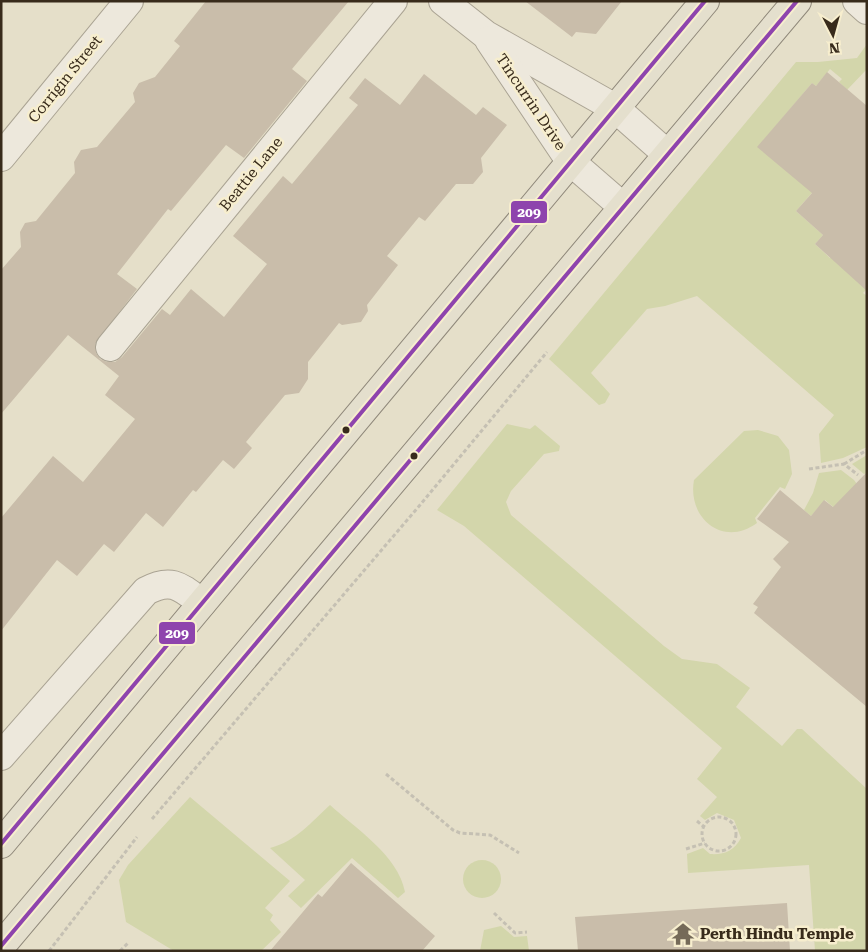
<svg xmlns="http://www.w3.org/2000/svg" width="868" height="952" font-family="'Roboto Serif',serif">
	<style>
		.green { fill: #d3d6ab }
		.building { fill: #c9bdaa }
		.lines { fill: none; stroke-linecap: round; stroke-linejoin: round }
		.minor-casing { stroke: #aaa393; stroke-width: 30 }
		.major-casing { stroke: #8f887a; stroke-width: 30 }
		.path { stroke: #c5c0b3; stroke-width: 3; stroke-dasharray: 4 2.5; stroke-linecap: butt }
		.minor { stroke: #ede8dc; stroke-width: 28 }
		.major { stroke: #e4dfcd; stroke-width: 28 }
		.bus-1-casing { stroke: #f7eece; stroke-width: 8 }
		.bus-1 { stroke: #8e44ad; stroke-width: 4 }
		.bus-dot { fill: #382b1b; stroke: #f7eece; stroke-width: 2 }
		.labels { text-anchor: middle; stroke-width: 5; stroke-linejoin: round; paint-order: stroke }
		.street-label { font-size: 15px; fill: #382b1b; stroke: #f7eece }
		.poi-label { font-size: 15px; font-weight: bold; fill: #382b1b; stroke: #f7eece; text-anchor: start }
		.line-badge { stroke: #f7eece; stroke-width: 2 }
		.badge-label { font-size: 14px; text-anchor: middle; font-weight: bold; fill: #fff }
	</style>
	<rect width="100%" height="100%" fill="#e5dfc9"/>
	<!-- green -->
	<g class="green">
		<path d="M867,44v25l-20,21 -8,-8 3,-3 -12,-10 -14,17 -4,-3 -54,64 109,-17 -71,81 27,24 -8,9 15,14 37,-42v73l-4,4 4,3v151l-24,11 -22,5 -2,-29 15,-19 -137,-119 -32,10 -18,3 -56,64 19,21 -5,9 -6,2 -50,-46 247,-297h22l39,-4z"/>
		<path d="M507,424l23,5 5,-4 25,21 -1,5 -15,3 -33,37 -5,11 5,13 153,131 18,13 35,5 33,24 -14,19 46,39 15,-17h5l65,60v162h-52l-6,-86 -121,8 -1,-19 16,-6 7,6c14,1 24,-3 31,-16l-7,-18 -17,-7 -12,7 -5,-4 17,-19 -20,-18 25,-31 -258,-222 -27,-16z"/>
		<path d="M758,430l20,6 11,14 3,24 -7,15 -5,-2 -25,31 2,5c-34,25 -70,-5 -63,-43l50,-49z"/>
		<path d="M867,455v18l-3,1 -12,-10z"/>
		<path d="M841,470l13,10 5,7 -21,24 -13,-11 -14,16 -7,-6 9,-17 6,-20z"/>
		<path d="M190,797l100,84 -25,27 8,7 -3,5 11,12 -20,19h-87l-48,-29 -7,-42 9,-15z"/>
		<path d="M330,805c26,24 68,50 75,87l-7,6 -46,-40 -51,50 -13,-12 17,-16 -35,-32c27,-7 41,-26 60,-43z"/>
		<circle cx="482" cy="879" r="19"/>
		<path d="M501,926l13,11 13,-1 2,15h-49l4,-21z"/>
	</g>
	<!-- building -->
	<g class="building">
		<path d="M206,1h143l-57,68 15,12 -63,77 -18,-13 -55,66 -3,-2 -51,65 20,15 -42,55 1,9 4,6 7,3h8l7,-5 40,-48 8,6 21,-26 33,28 43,-53 -34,-28 50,-60 9,8 66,-79 -9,-7 16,-20 35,27 24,-31 52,41 7,-8 24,18 -26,33 2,14 -10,12h-17l-31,37 -6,-4 -32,39 11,9 -31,40 1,6 -7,11 -19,3 -3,-2 -31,39v17l-9,14 -14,2 -39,47 6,6 -18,21 -11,-9 -27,32 -3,-2 -30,37 -17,-14 -32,39 -10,-8 -27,32 -20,-16 -56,71v-113l52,-62 30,26 52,-63 -30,-24 14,-19 -51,-41 -67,79v-144l20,-23 -1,-15 5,-9 11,-2 39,-48 -1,-11 7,-12 16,-3 38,-45 -2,-9 6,-10 16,-6 25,-31 -6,-5z"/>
		<path d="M525,1h97l-26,33 -20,-2 -4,5z"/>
		<path d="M827,72l40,34v185l-52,-47 8,-9 -27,-24 16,-18 -55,-46 55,-64 4,3z"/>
		<path d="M867,472v235l-113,-94 4,-6 -5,-3 28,-37 -8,-8 16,-17 -32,-23 23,-29 31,26 13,-16 9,7z"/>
		<path d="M351,863l84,73 -13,15h-152l48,-57 4,3z"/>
		<path d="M787,903l3,48h-212l-3,-34z"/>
	</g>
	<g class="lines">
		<defs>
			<g id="minor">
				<path d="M443,1l43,34 129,73 52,46"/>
				<path d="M857,1l10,9"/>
				<path d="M489,40l81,121 53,46"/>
				<path d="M1,157l128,-156"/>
				<path d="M110,347l283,-346"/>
				<path d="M1,756l145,-165c26,-14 35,-4 56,12"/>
			</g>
			<g id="major">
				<path d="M1,844l704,-843"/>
				<path d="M1,946l796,-945"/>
			</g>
		</defs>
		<!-- minor casing -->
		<use href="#minor" class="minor-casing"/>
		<!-- major casing -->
		<use href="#major" class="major-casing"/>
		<!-- path -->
		<g class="path">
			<path d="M844,464l23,-14"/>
			<path d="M809,469l35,-5 14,11"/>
			<path d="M386,774l67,56 7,3 30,2 29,18"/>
			<circle cx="719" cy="834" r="17"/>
			<path d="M152,819l268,-314 127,-153"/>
			<path d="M697,821l7,6"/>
			<path d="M686,849l19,-6"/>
			<path d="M494,913l21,20 12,-1"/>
			<path d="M49,951l88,-114"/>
			<path d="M120,951l9,-9"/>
		</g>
		<!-- minor -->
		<use href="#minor" class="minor"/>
		<!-- major -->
		<use href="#major" class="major"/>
		<defs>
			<g id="bus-1">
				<path d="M1,844l704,-843"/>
				<path d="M1,946l796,-945"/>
			</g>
		</defs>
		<!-- bus-1 casing -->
		<use href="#bus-1" class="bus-1-casing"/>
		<!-- bus-1 -->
		<use href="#bus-1" class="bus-1"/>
	</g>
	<!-- icons -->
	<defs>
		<symbol id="temple-bare" viewBox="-9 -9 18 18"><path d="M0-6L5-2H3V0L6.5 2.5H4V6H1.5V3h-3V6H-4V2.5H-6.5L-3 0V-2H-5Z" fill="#756a58" stroke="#f7eece" stroke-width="2.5" paint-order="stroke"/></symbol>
	</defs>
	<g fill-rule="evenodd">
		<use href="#temple-bare" x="667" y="918" width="32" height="32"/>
	</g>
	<!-- markers -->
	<g class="bus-dot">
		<circle cx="346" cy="430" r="4.5"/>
		<circle cx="414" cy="456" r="4.5"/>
	</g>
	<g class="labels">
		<!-- street labels -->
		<g class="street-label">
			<text transform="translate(65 79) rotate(-51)" y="5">Corrigin Street</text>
			<text transform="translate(531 102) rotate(56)" y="5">Tincurrin Drive</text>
			<text transform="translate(251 174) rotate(-51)" y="5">Beattie Lane</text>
		</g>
		<!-- poi labels -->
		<g class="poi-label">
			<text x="700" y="939">Perth Hindu Temple</text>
		</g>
	</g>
	<g class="line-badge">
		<rect x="510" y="200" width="38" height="24" rx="5" fill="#8e44ad"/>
		<rect x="158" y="621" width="38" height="24" rx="5" fill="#8e44ad"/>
	</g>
	<g class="badge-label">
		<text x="529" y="217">209</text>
		<text x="177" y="638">209</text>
	</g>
	<!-- border -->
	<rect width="868" height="952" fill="none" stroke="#382b1b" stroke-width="5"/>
	<!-- north arrow -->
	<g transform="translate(833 35) rotate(174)" stroke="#f7eece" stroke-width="4" paint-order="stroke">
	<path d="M0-4L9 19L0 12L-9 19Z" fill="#382b1b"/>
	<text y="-8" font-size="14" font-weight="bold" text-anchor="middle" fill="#382b1b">N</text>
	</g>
</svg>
